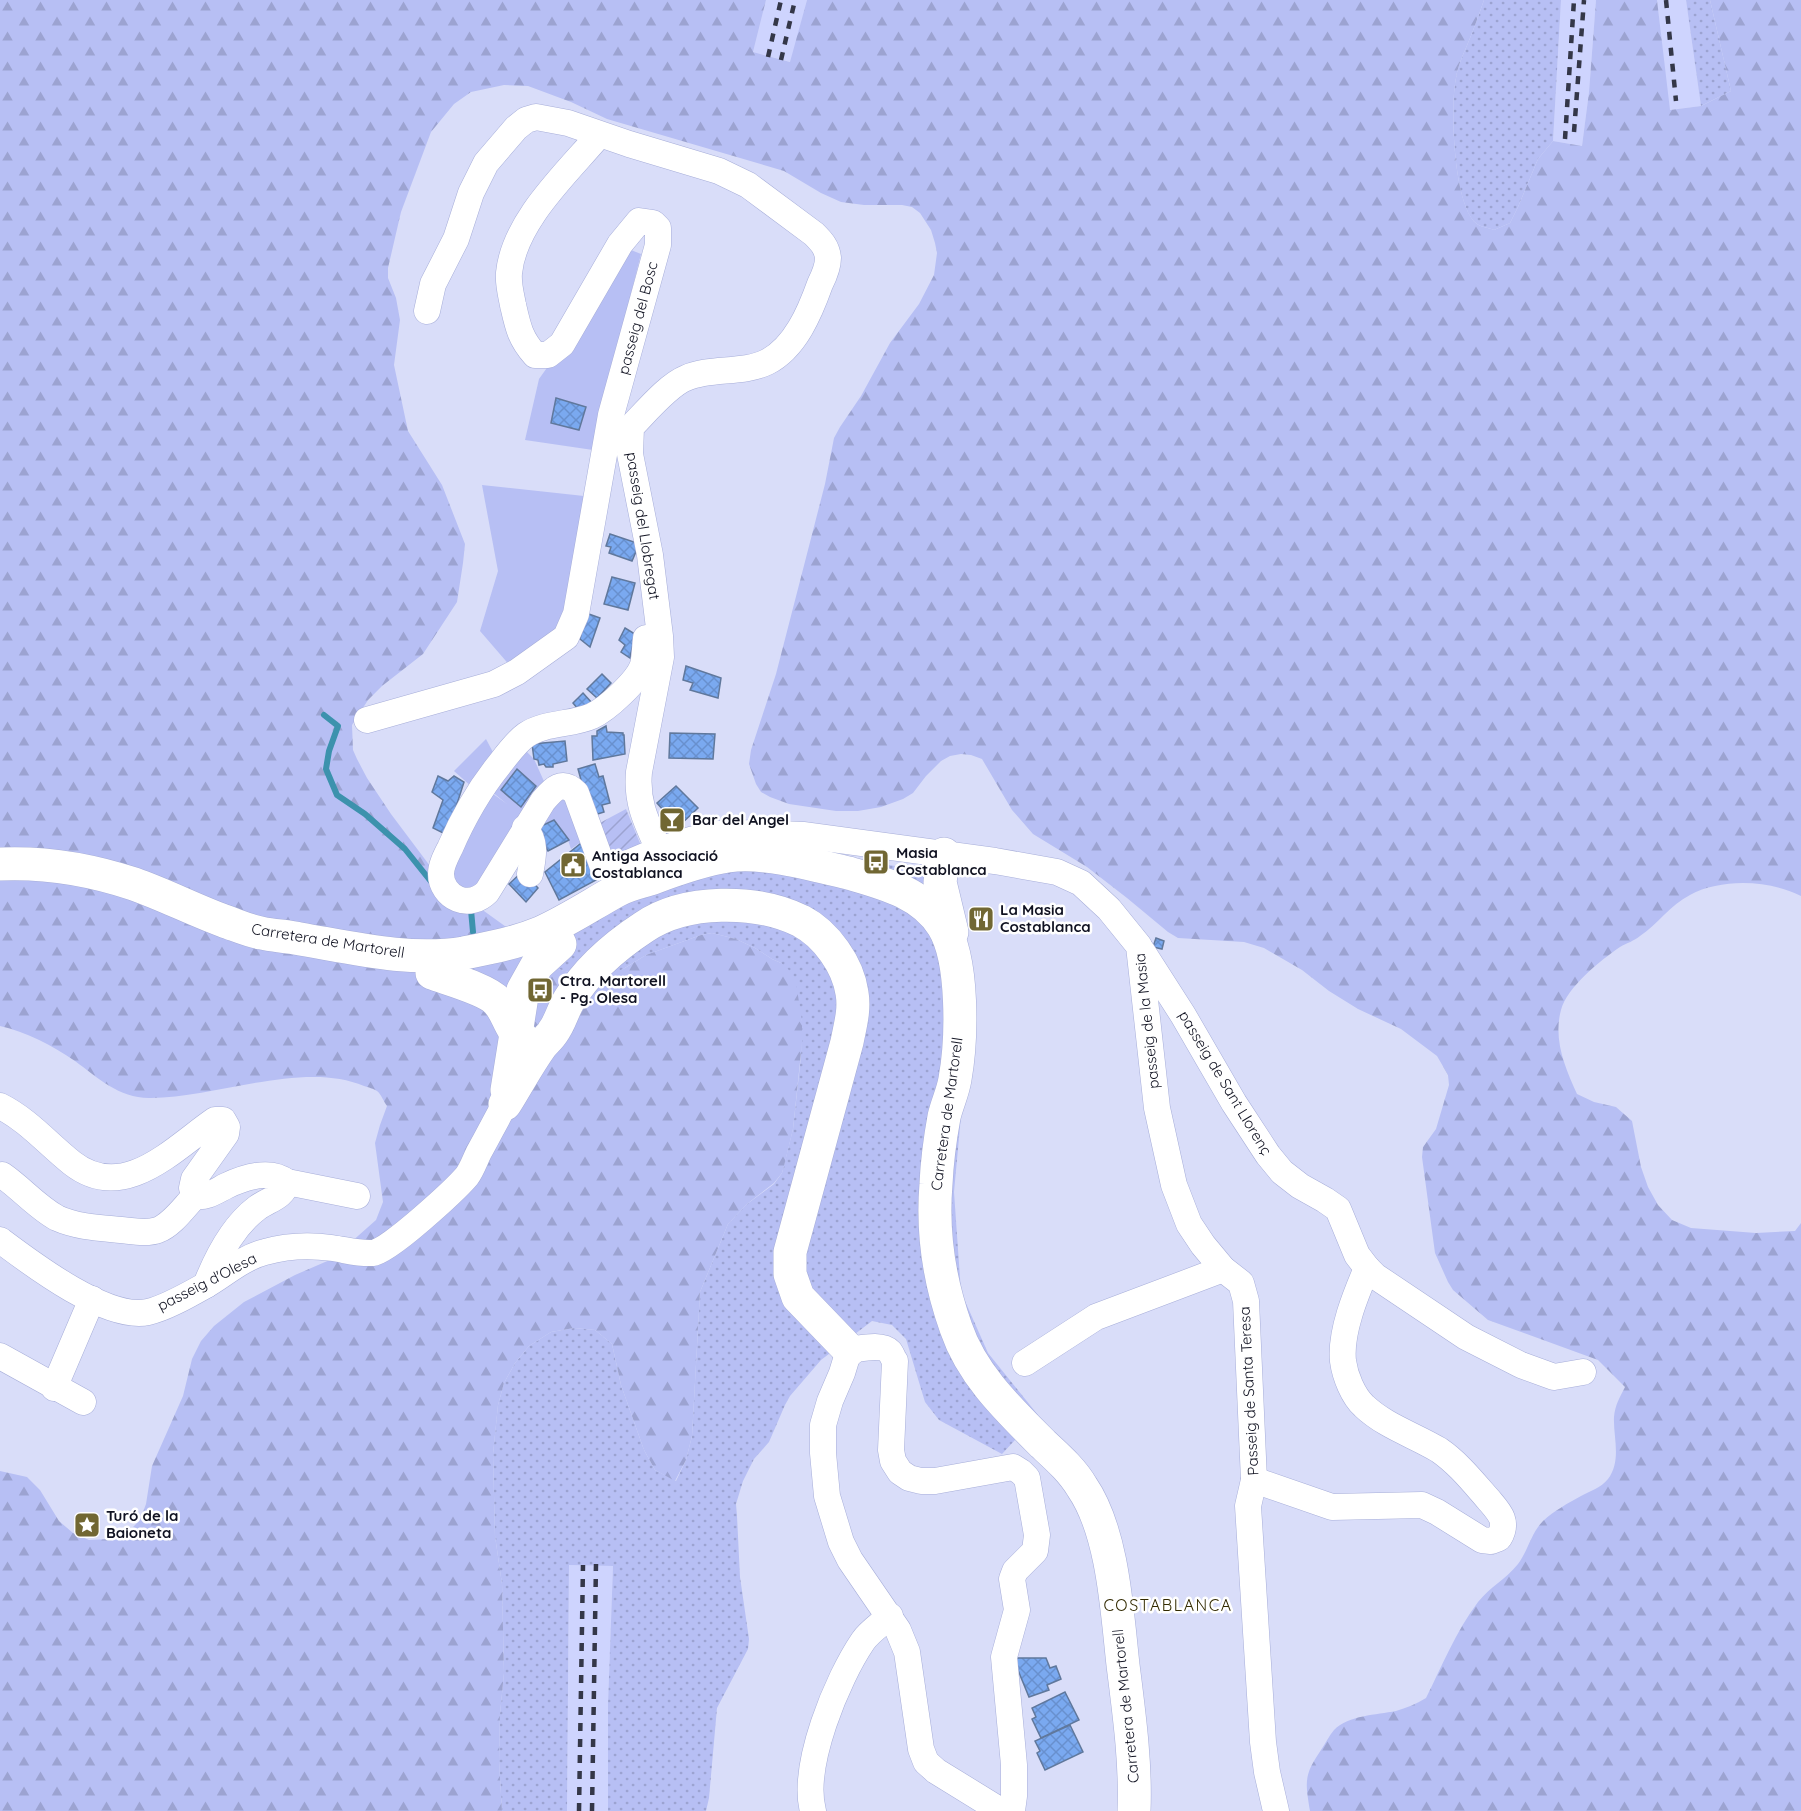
<svg xmlns="http://www.w3.org/2000/svg" width="1801" height="1811" font-family="Quicksand,sans-serif">
	<style>
		.built { fill: #ced4fe }
		.grass { fill: url(#grass-dots) }
		.forest { fill: url(#forest-firs) }
		.park { fill: #b7bff4 }
		.garden { fill: url(#garden-furrows) }
		.lines { fill: none; stroke-linecap: round; stroke-linejoin: round }
		.stream { stroke: #3c92ad; stroke-width: 6 }
		.building { fill: url(#building-cross-hatch); stroke: #60789c; stroke-width: 1.5 }
		.minor-casing { stroke: #a7aed9; stroke-width: 27 }
		.major-casing { stroke: #a7aed9; stroke-width: 34 }
		.minor { stroke: #fff; stroke-width: 26 }
		.major { stroke: #fff; stroke-width: 33 }
		.rail { stroke: #343748; stroke-width: 4.5; stroke-dasharray: 8 8; stroke-linecap: butt }
		.labels { text-anchor: middle; stroke-width: 5; stroke-linejoin: round; paint-order: stroke }
		.street-label { font-size: 15px; fill: #101221; stroke: #fff }
		.poi-label { font-size: 15px; font-weight: bold; fill: #101221; stroke: #fff; text-anchor: start }
		.neighbourhood-label { font-size: 16px; letter-spacing: 1.5px; fill: #322a00; stroke: #fff }
	</style>
	<defs>
		<pattern id="grass-dots" width="8" height="8" patternUnits="userSpaceOnUse" patternTransform="scale(1.5)"><rect width="8" height="8" fill="#b7bff4"/><path d="M2 2h.1M6 6h.1" fill="none" stroke="#9ca3d1" stroke-width="1.8" stroke-linecap="round"/></pattern>
		<pattern id="forest-firs" width="22" height="20" patternUnits="userSpaceOnUse" patternTransform="scale(1.5)"><rect width="22" height="20" fill="#b7bff4"/><path d="M5 1l3.5 6h-7zM16 11l3.5 6h-7z" fill="#9ca3d1"/></pattern>
		<pattern id="garden-furrows" width="10" height="10" patternUnits="userSpaceOnUse" patternTransform="scale(1.5)"><rect width="10" height="10" fill="#b7bff4"/><path d="M-1 1l2-2M0 10L10 0M9 11l2-2" fill="none" stroke="#9ca3d1"/></pattern>
		<pattern id="building-cross-hatch" width="8" height="8" patternUnits="userSpaceOnUse" patternTransform="scale(1.5)"><rect width="8" height="8" fill="#7aa9f0"/><path d="M0 0l8 8M0 8l8-8" fill="none" stroke="#6890ce"/></pattern>
	</defs>
	<rect width="100%" height="100%" fill="#d9ddf9"/>
	<!-- built -->
	<g class="built">
		<path d="M766,0h41l-16,62 -38,-10z"/>
		<path d="M1561,0h35l-7,92 -7,54 -29,-5z"/>
		<path d="M1657,0h29l15,106 -32,4z"/>
		<path d="M569,1565l44,1 -5,138v107h-41z"/>
	</g>
	<!-- grass -->
	<g class="grass">
		<path d="M1484,0h77l-8,141 -15,18 -20,48 -8,16 -16,7c-4,-2 -13,-3 -17,-6 -24,-17 -27,-119 -21,-146 2,-13 7,-23 12,-35 6,-14 11,-29 16,-43z"/>
		<path d="M1686,0h24l21,91 -30,15z"/>
		<path d="M776,848l146,22 31,34 12,169 -11,119 7,100 27,61 50,62 -36,39 -63,-34 -14,-18 -19,-63 -14,-14 -20,-4 -51,39 -31,36 -5,9 -16,37 -15,17 -11,22 -7,23 1,12 3,61 9,62 -1,10 -31,59 -8,90 -3,13h-98v-107l5,-138 -44,-1 -2,246h-65l-3,-50 1,-47 4,-41 -2,-89 -7,-48 -2,-82 5,-49 6,-22 11,-20 14,-17 22,-14 23,-4 21,2 17,14 9,41 23,65 11,20 21,11 10,-21 6,-24 8,-144 28,-68 19,-20 27,-20 8,-11 11,-44 8,-73 1,-35 -21,-58 -9,-4 -17,-11 -19,-9 -24,-6 -11,2 -55,20 -31,19 -22,5 -45,-13 -32,-32z"/>
	</g>
	<!-- forest -->
	<path class="forest" d="M0,0h766l-13,52 37,10 17,-62h677c-5,14 -10,29 -16,43 -5,12 -10,22 -12,35 -6,28 -3,128 21,146 4,3 13,4 17,6l16,-7 8,-16 20,-48 15,-18 29,5 7,-54 7,-92h61l13,110 31,-4 30,-15 -21,-91h91v896c-32,-16 -79,-18 -111,-1 -20,10 -32,29 -50,41 -6,5 -13,7 -20,11 -19,13 -53,40 -59,63 -8,29 4,58 16,84l17,8 22,5 16,14 9,46 7,20 10,18 14,15 19,8 65,5 39,-2 6,-8v588h-491c-5,-30 -6,-36 11,-61 4,-6 8,-14 13,-20 15,-15 42,-15 62,-19 10,-3 20,-7 30,-13 16,-32 30,-67 52,-96 12,-15 28,-23 40,-38 10,-13 13,-31 25,-43 11,-10 25,-18 38,-25 9,-5 20,-8 27,-17 14,-19 5,-42 6,-62 1,-12 6,-20 11,-30l-27,-27 -110,-40 -35,-30 -5,-8 -13,-29 -13,-96 1,-10 13,-18 13,-44 -1,-10 -11,-19 -36,-27 -43,-20 -29,-18 -27,-21 -38,-22 -20,-6 -66,-4 -10,-6 -41,-34 -40,-31 -54,-33 -21,-24 -30,-51 -11,-4 -10,-1 -11,2 -9,5 -15,15 -13,17 -10,6 -22,8 -23,4h-22l-47,-7 -19,-7 -9,-5 -5,-8 -7,-20 2,-14 25,-76 49,-190 9,-46 6,-11 21,-31 29,-53 29,-39 15,-29 3,-22 -2,-10 -4,-13 -11,-17 -8,-6 -10,-2h-38l-23,-3 -20,-9 -37,-22 -177,-52 -36,-17 -43,-16 -24,-1 -33,7 -17,12 -23,28 -30,80 -13,56v10l8,20 4,22 -6,45 14,66 34,54 23,59 -2,19 -6,39 -34,52 -41,32 -14,14 -16,25 1,25 4,9 10,19 24,36 42,56 51,41 32,23 32,32 45,13 12,-2 20,-9 21,-13 55,-20 11,-2 24,6 19,9 17,11 9,4 9,8 6,12 6,38v22l-9,86 -8,33 -3,11 -8,10 -27,21 -19,20 -28,68 -8,144 -6,24 -11,21 -20,-11 -11,-20 -23,-65 -9,-41 -17,-14 -21,-2 -23,4 -22,14 -14,17 -11,20 -6,22 -5,49 2,82 7,48 2,89 -4,41 -1,47 3,50h-502v-340l27,6 13,13 19,31 14,12 16,7 20,-1 18,-6 13,-13 6,-16 6,-38 31,-70 9,-37 9,-18 13,-15 30,-24 51,-27 37,-16 44,-39 7,-18 -8,-59 5,-18 7,-19c-3,-4 -6,-12 -10,-15 -3,-2 -9,-4 -13,-5 -60,-26 -149,12 -213,12 -31,1 -53,-20 -76,-37 -23,-16 -49,-29 -75,-35z"/>
	<!-- park -->
	<g class="park">
		<path d="M631,250l10,4 -36,141 -12,55 -68,-10 14,-61z"/>
		<path d="M482,485l102,11 -21,128 -51,44 -32,-37 18,-60z"/>
		<path d="M486,739l9,17 -23,31 -18,-16z"/>
		<path d="M525,750l9,9 13,29 -64,100 -13,5 -23,-14 38,-91 22,16 -21,-17z"/>
		<path d="M563,795l22,44 -14,10 -3,-9 -14,-20 -19,8z"/>
	</g>
	<!-- garden -->
	<path class="garden" d="M626,809l16,39 -33,14 -13,-37z"/>
	<g class="lines">
		<!-- stream -->
		<g class="stream">
			<path d="M324,715l14,11 -9,25 -3,18 11,26 28,19 40,35 28,35"/>
			<path d="M467,909l4,1 2,22"/>
		</g>
	</g>
	<!-- building -->
	<g class="building">
		<path d="M556,398l30,9 -7,23 -28,-7z"/>
		<path d="M610,534l27,9 1,4 -6,14 -23,-8 2,-6 -5,-1z"/>
		<path d="M612,577l23,6 -7,27 -24,-6z"/>
		<path d="M586,613l14,5 -10,29 -10,-8z"/>
		<path d="M625,628l10,6 -5,24 -9,-6 4,-7 -6,-5z"/>
		<path d="M686,666l35,12 -3,20 -28,-8 3,-7 -10,-3z"/>
		<path d="M602,674l9,9 -14,15 -10,-9z"/>
		<path d="M583,693l9,10 -14,6 -5,-6z"/>
		<path d="M606,726l1,6 16,1v2h1l1,19 -32,6 -1,-24h5v-5z"/>
		<path d="M670,733l45,1 -2,25 -44,-1z"/>
		<path d="M565,741l2,20 -14,3v3h-7l-2,-3 -5,1 -1,-5 -4,-1 -2,-15z"/>
		<path d="M595,764l4,13 4,-1 7,27 -8,2 2,7 -13,4 -13,-47z"/>
		<path d="M517,769l19,17 -15,21 -20,-17z"/>
		<path d="M438,776l10,5 6,-5 10,6 -17,53 -14,-7 10,-28 -11,-8z"/>
		<path d="M676,786l22,22 -20,19 -21,-24z"/>
		<path d="M554,820l15,20 -21,11 -13,-22z"/>
		<path d="M585,840l13,39 -39,21 -14,-28z"/>
		<path d="M523,871l15,17 -12,14 -17,-18z"/>
		<path d="M1156,938l8,3 -2,8 -9,-2z"/>
		<path d="M1013,1658h33l4,10 6,-2 5,13 -14,6 2,5 -20,7z"/>
		<path d="M1065,1692l14,28 -38,18 -9,-19 4,-2 -4,-9z"/>
		<path d="M1070,1725l13,27 -38,18 -8,-17 3,-2 -5,-10z"/>
	</g>
	<g class="lines">
		<defs>
			<g id="minor">
				<path d="M427,311l6,-27 23,-45 15,-46 15,-30 30,-35 10,-8 10,-3 32,6 61,21 90,27 29,14 66,49c7,7 13,13 14,24 0,9 -4,18 -8,26 -10,28 -25,64 -53,78 -24,12 -57,5 -81,16 -18,7 -41,35 -55,49l-1,27 20,101 10,81 1,21 -22,115c-3,31 8,51 20,78l35,-11 24,-5 40,-1 45,2 192,26 62,11 24,11 28,26 30,37 18,162 17,77 15,39 14,21 20,24 18,14 5,18 8,179 -6,26 15,236 4,30 9,39"/>
				<path d="M646,638c-1,8 -1,18 -3,27 -5,16 -36,44 -51,51 -20,9 -47,6 -66,19 -10,7 -20,21 -27,30 -21,26 -36,53 -49,83 -4,8 -9,17 -9,26 0,11 7,21 17,25 10,4 21,1 29,-7l56,-91c10,-12 19,-22 33,-8l27,74 9,3 47,-20"/>
				<path d="M367,720l127,-36 23,-12 49,-35 10,-23 35,-199 47,-170v-17l-5,-5 -14,-2 -19,23 -58,100 -14,11h-13c-15,-17 -17,-28 -22,-50 -2,-11 -5,-21 -4,-32 5,-52 58,-100 90,-138"/>
				<path d="M525,828c12,15 8,29 5,46"/>
				<path d="M1142,951l41,64 51,88 34,52 14,17 18,14 25,14 13,9 19,46 10,13 8,8 91,61 55,28 33,12 29,-5"/>
				<path d="M0,1106c28,14 48,38 72,57 52,41 102,-15 143,-43h8l4,7 -1,7 -32,45 -2,9 3,8c12,2 21,-5 31,-10 19,-9 44,-17 61,-4 -4,16 -18,17 -30,26 -24,18 -40,49 -51,77"/>
				<path d="M2,1175c19,13 35,32 55,43 20,9 43,10 64,12 11,1 26,4 37,0 15,-6 26,-23 37,-34"/>
				<path d="M287,1182l70,14"/>
				<path d="M0,1240c32,24 107,81 148,72 18,-4 42,-18 58,-27 19,-11 36,-27 59,-33 21,-6 46,-7 67,-4 14,2 27,6 41,5 15,-1 82,-63 94,-77 5,-7 8,-16 12,-24 9,-16 17,-32 26,-48"/>
				<path d="M0,1356l83,46"/>
				<path d="M1025,1363l71,-46 127,-48"/>
				<path d="M54,1388l38,-89"/>
				<path d="M1254,1480l78,27 90,-2 15,7 45,28 9,1 8,-3c10,-17 0,-26 -11,-39 -15,-17 -30,-36 -49,-49 -25,-15 -54,-24 -75,-44 -11,-10 -19,-30 -21,-45 -3,-29 13,-67 24,-93"/>
				<path d="M813,1811c-12,-45 24,-132 50,-170 6,-9 18,-17 27,-25"/>
				<path d="M1001,1811l-65,-40 -10,-9 -5,-13 -14,-97 -9,-22 -48,-70 -9,-18 -14,-46 -4,-43v-28l7,-24 12,-28 7,-23c11,-1 32,-7 41,2 1,1 4,8 5,9l-4,89 2,11 7,11 9,6 12,3h14l78,-14 8,5 6,6 10,57 -2,16 -20,20 -3,8 5,31 -13,47 10,108v31l-2,15"/>
			</g>
			<g id="major">
				<path d="M944,854l-4,28 12,50"/>
				<path d="M0,864c44,-2 92,6 134,20 31,11 60,26 90,37 12,4 25,10 37,12 13,3 26,3 39,6 53,9 110,23 164,14 25,-5 52,-10 76,-20 27,-12 51,-28 76,-42 12,-7 25,-9 37,-13 24,-9 49,-18 75,-22 34,-6 91,10 124,18 35,10 71,20 91,52 21,34 19,114 12,153 -2,13 -8,25 -11,38 -4,22 -7,45 -8,67 -4,48 4,99 20,144 16,47 52,81 87,116 14,13 29,26 39,43 31,45 35,124 41,178 6,48 13,98 11,146"/>
				<path d="M432,973c16,6 54,16 65,28 11,11 12,29 26,38"/>
				<path d="M507,1090l16,-100 14,-25 23,-21"/>
				<path d="M505,1104c12,-19 23,-40 36,-58 4,-5 9,-9 12,-14 7,-9 10,-22 16,-32 18,-30 46,-54 75,-73 41,-28 112,-28 157,-6 25,13 47,44 51,72 3,17 -2,33 -5,49l-57,210v22l8,23 51,53"/>
			</g>
		</defs>
		<!-- minor casing -->
		<use href="#minor" class="minor-casing"/>
		<!-- major casing -->
		<use href="#major" class="major-casing"/>
		<!-- minor -->
		<use href="#minor" class="minor"/>
		<!-- major -->
		<use href="#major" class="major"/>
		<!-- rail -->
		<g class="rail">
			<path d="M1666,0l10,101"/>
			<path d="M768,57l13,-57"/>
			<path d="M781,60l14,-60"/>
			<path d="M1574,132l10,-132"/>
			<path d="M1565,139l9,-139"/>
			<path d="M579,1811l4,-246"/>
			<path d="M592,1811l4,-247"/>
		</g>
	</g>
	<!-- icons -->
	<defs>
		<symbol id="bar-square" viewBox="-11 -11 22 22"><rect x="-9" y="-9" width="18" height="18" rx="4" fill="#716733" stroke="#fff"/><path d="M-6-5H6L.8 .8V4.5H3.5V6h-7V4.5H-.8V.8Z" fill="#fff"/></symbol>
		<symbol id="bus-square" viewBox="-11 -11 22 22"><rect x="-9" y="-9" width="18" height="18" rx="4" fill="#716733" stroke="#fff"/><path d="M-5-6H5V4H4V6H2V4H-2V6H-4V4H-5ZM-3.5-4V0h7V-4ZM-3.5 1.2v1.5H-2V1.2ZM2 1.2v1.5H3.5V1.2Z" fill="#fff"/></symbol>
		<symbol id="civic-square" viewBox="-11 -11 22 22"><rect x="-9" y="-9" width="18" height="18" rx="4" fill="#716733" stroke="#fff"/><path d="M-.6-6.5H3V-4.5H.6V-3L4-1V1h2V6H-6V1h2V-1L-.6-3ZM-1.2 2.5V6h2.4V2.5Z" fill="#fff"/></symbol>
		<symbol id="restaurant-square" viewBox="-11 -11 22 22"><rect x="-9" y="-9" width="18" height="18" rx="4" fill="#716733" stroke="#fff"/><path d="M-5-6h1v4h1v-4h1v4h1v-4h1v5L-1.5 .5V6h-2V.5L-5-1ZM5-6V6H3V1.5H1.5Q1.5-4 5-6Z" fill="#fff"/></symbol>
		<symbol id="sight-square" viewBox="-11 -11 22 22"><rect x="-9" y="-9" width="18" height="18" rx="4" fill="#716733" stroke="#fff"/><path d="M0-6L1.8-2.2L6-1.7L2.9 1.2L3.7 5.4L0 3.3L-3.7 5.4L-2.9 1.2L-6-1.7L-1.8-2.2Z" fill="#fff"/></symbol>
	</defs>
	<g fill-rule="evenodd">
		<use href="#bar-square" x="657" y="805" width="30" height="30"/>
		<use href="#bus-square" x="861" y="847" width="30" height="30"/>
		<use href="#civic-square" x="558" y="850" width="30" height="30"/>
		<use href="#restaurant-square" x="966" y="904" width="30" height="30"/>
		<use href="#bus-square" x="525" y="975" width="30" height="30"/>
		<use href="#sight-square" x="72" y="1510" width="30" height="30"/>
	</g>
	<g class="labels">
		<!-- street labels -->
		<g class="street-label">
			<text transform="translate(638 318) rotate(-75)" y="5">passeig del Bosc</text>
			<text transform="translate(643 526) rotate(81)" y="5">passeig del Llobregat</text>
			<text transform="translate(328 941) rotate(9)" y="5">Carretera de Martorell</text>
			<text transform="translate(1147 1021) rotate(-96)" y="5">passeig de la Masia</text>
			<text transform="translate(1225 1083) rotate(59)" y="5">passeig de Sant Llorenç</text>
			<text transform="translate(947 1114) rotate(-82)" y="5">Carretera de Martorell</text>
			<text transform="translate(207 1282) rotate(-27)" y="5">passeig d'Olesa</text>
			<text transform="translate(1249 1391) rotate(-93)" y="5">Passeig de Santa Teresa</text>
			<text transform="translate(1126 1706) rotate(-96)" y="5">Carretera de Martorell</text>
		</g>
		<!-- poi labels -->
		<g class="poi-label">
			<text x="692" y="825">Bar del Angel</text>
			<text x="896" y="858">Masia<tspan x="896" dy="17">Costablanca</tspan></text>
			<text x="592" y="861">Antiga Associació<tspan x="592" dy="17">Costablanca</tspan></text>
			<text x="1000" y="915">La Masia<tspan x="1000" dy="17">Costablanca</tspan></text>
			<text x="560" y="986">Ctra. Martorell<tspan x="560" dy="17">- Pg. Olesa</tspan></text>
			<text x="106" y="1521">Turó de la<tspan x="106" dy="17">Baioneta</tspan></text>
		</g>
		<!-- neighbourhood labels -->
		<g class="neighbourhood-label">
			<text x="1168" y="1611">COSTABLANCA</text>
		</g>
	</g>
</svg>
